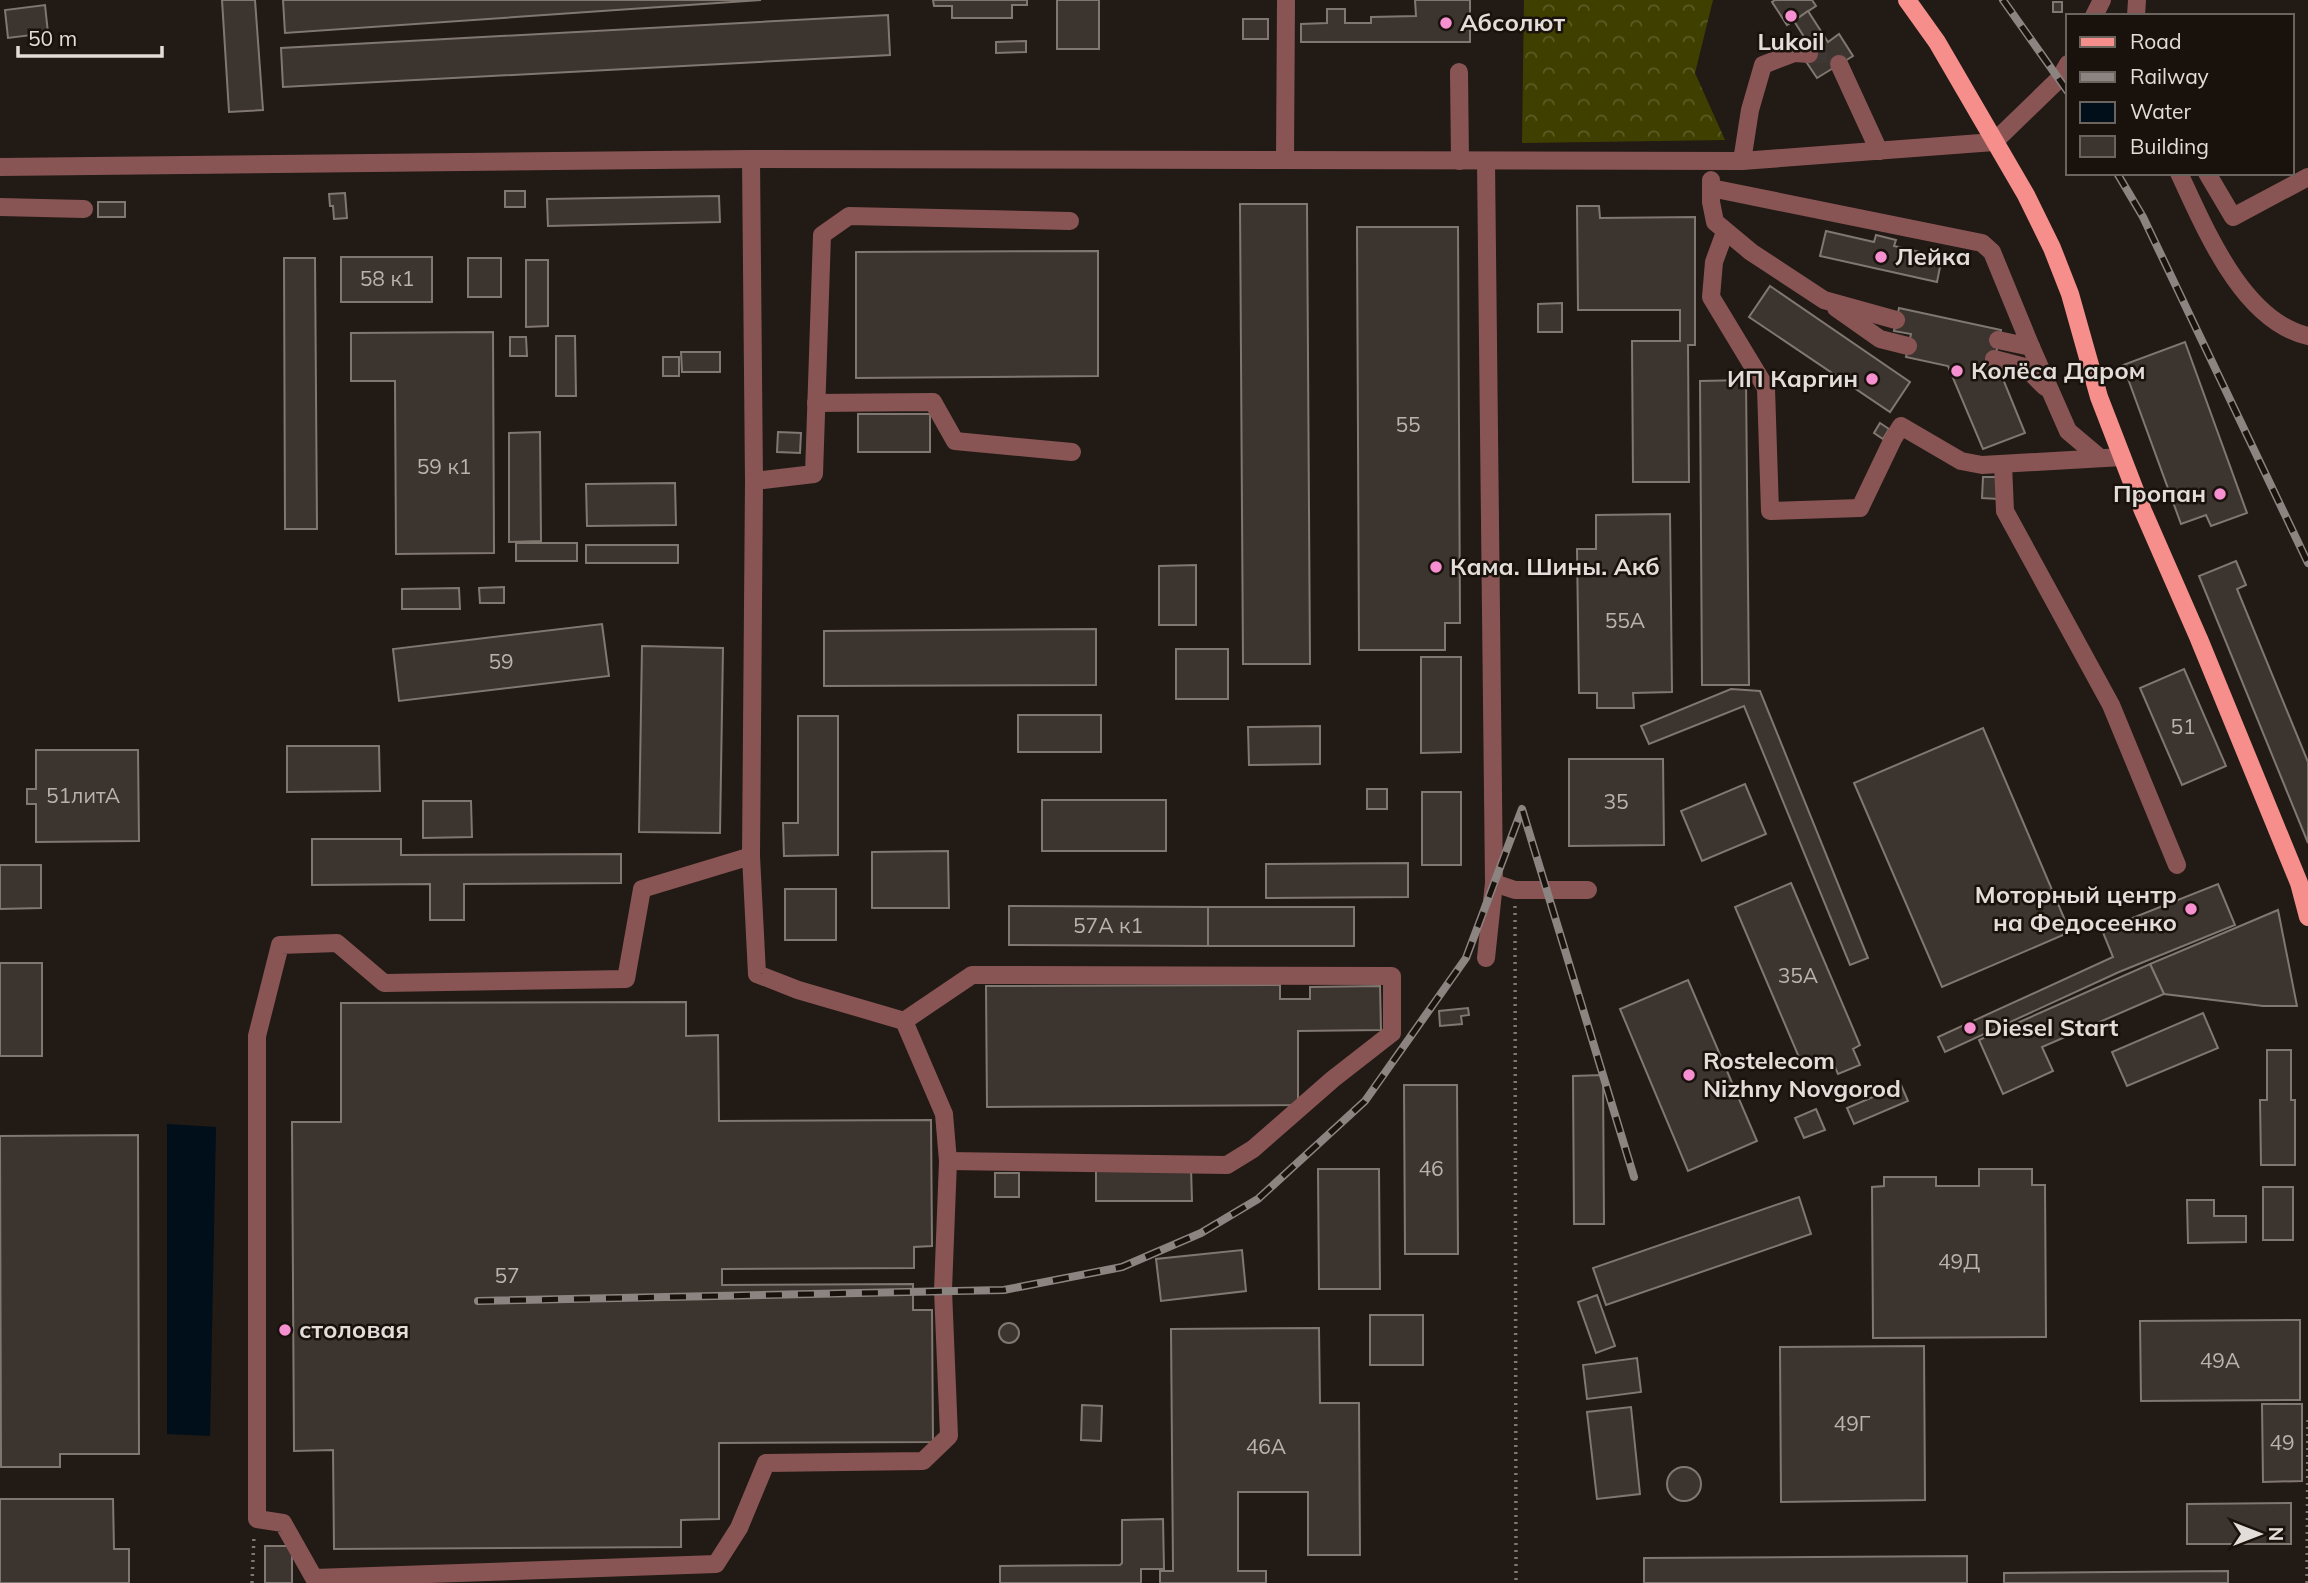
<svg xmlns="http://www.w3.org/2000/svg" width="2308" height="1583" font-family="Mulish,sans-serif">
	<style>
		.forest { fill: url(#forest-crowns) }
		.water { fill: #000f19 }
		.building { fill: #3c342e; stroke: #817771; stroke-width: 2 }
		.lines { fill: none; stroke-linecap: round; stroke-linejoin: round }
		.minor-tunnel { stroke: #3f3733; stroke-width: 18; stroke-dasharray: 18 9; stroke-linecap: butt }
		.path { stroke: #7e7773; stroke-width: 3.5; stroke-dasharray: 2 5; stroke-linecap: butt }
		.minor { stroke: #885554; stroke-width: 18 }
		.major { stroke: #f68e8b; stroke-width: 18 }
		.rail-casing { stroke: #8b8480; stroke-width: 8 }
		.rail { stroke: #19110c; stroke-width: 5; stroke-dasharray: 16; stroke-linecap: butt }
		.poi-dot { fill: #f690d0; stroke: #19110c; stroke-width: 2.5 }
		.labels { text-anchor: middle; stroke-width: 5; stroke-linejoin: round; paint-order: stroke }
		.number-label { font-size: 21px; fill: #b9b3af }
		.poi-label { font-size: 24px; font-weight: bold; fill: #e3ddda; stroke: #19110c; text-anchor: start }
	</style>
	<defs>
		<pattern id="forest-crowns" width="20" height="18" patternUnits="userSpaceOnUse" patternTransform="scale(1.75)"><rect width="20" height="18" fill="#3f4000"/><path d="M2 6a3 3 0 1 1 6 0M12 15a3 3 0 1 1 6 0" fill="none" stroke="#5b5b25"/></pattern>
	</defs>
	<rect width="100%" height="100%" fill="#221a15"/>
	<!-- forest -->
	<path class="forest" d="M1524,0h189l-18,73 30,67 -203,3z"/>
	<!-- water -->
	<path class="water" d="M167,1124l49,3 -6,309 -43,-2z"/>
	<!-- building -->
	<g class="building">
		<path d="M222,0h33l8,110 -34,2z"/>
		<path d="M283,0h478l-476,33z"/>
		<path d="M933,0h94v5h-15v13h-60v-12h-18z"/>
		<rect x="1057" y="0" width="42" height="49"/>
		<path d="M1415,0h55v42h-169v-18l26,-1v-14h18v14h26v-6l45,-1z"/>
		<path d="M1775,0h37l4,6 -29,19 -15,-23z"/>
		<rect x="2053" y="2" width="9" height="10"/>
		<path d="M45,5l3,28 -40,5 -3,-28z"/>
		<path d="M1808,11l20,31 11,-8 14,22 -36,22 -14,-21 10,-6 -19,-30z"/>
		<path d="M888,15l2,40 -607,32 -2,-39z"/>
		<rect x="1243" y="19" width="25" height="20"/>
		<path d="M1026,41v11l-30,1v-11z"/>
		<rect x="505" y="191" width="20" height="16"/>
		<path d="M345,193l2,25 -13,1 -1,-13h-3l-1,-12z"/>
		<path d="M719,196l1,26 -172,4 -1,-27z"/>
		<rect x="98" y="202" width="27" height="15"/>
		<path d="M1240,204h67l3,460h-67z"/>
		<path d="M1577,206h22l1,12 95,-1v128h-7l1,137h-56l-1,-141h48v-31h-102z"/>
		<path d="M1357,227h101l2,396h-15v27h-86z"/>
		<path d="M1826,231l48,11 2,-7 20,5 -2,6 48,11 -5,25 -117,-26z"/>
		<path d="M1098,251v125l-242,2v-126z"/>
		<rect x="341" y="257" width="91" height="45"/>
		<path d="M284,258h31l2,271h-32z"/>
		<rect x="468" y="258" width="33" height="39"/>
		<path d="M526,260h22v66l-22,1z"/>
		<path d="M1770,286l140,96 -20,30 -141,-95z"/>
		<path d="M1562,303v29h-24v-28z"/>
		<path d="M1899,308l102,22 -9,42 9,2 24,59 -42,16 -35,-83 -42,-9 5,-23 -17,-3z"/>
		<path d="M493,332l1,221 -98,1 -1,-173h-44v-48z"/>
		<path d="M556,336h19l1,60h-20z"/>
		<path d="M510,337h16l1,19h-17z"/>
		<path d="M2185,342l62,171 -36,13 -5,-11 -25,9 -58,-159z"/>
		<path d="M681,352h39v20h-38z"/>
		<rect x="663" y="357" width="16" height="19"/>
		<path d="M1746,380l3,305h-47l-2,-304z"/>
		<rect x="858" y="414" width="72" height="38"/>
		<path d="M1880,423l9,6 -6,10 -9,-6z"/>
		<path d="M540,432l1,109 -32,1v-109z"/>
		<path d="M778,432l23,1 -1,20 -23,-1z"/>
		<path d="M1983,477h16l-1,22 -16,-1z"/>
		<path d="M675,483l1,42 -89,1 -1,-42z"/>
		<path d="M1670,514l2,178 -39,1 1,15h-37v-15h-18l-2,-144h19v-34z"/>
		<rect x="516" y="543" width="61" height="18"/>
		<rect x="586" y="545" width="92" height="18"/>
		<path d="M2236,561l10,24 -9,4 71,173v81l-109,-267z"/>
		<path d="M1196,565v60h-37v-59z"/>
		<path d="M504,587v16h-24l-1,-15z"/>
		<path d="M459,588l1,21h-58v-20z"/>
		<path d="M602,624l7,52 -210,25 -6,-52z"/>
		<path d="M1096,629v56l-272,1v-55z"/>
		<path d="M642,646l81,2 -3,185 -81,-1z"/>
		<rect x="1176" y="649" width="52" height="50"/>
		<path d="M1421,657h40v95l-40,1z"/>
		<path d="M2184,669l42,97 -44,19 -42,-97z"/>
		<path d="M1731,689l29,2 108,267 -18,7 -106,-259 -95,38 -8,-18z"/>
		<rect x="1018" y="715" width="83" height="37"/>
		<path d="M798,716h40v139l-54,1 -1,-33h15z"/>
		<path d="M1320,726v38l-71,1 -1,-38z"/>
		<path d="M1983,728l87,204 -128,55 -88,-204z"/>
		<path d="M287,746h92l1,45 -93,1z"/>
		<path d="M36,750h102l1,91 -103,1v-38h-9v-15h9z"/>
		<path d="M1569,759h94l1,86 -95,1z"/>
		<path d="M1745,784l21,50 -64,27 -21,-50z"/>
		<rect x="1367" y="789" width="20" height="20"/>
		<rect x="1422" y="792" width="39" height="73"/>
		<rect x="1042" y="800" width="124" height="51"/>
		<path d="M423,801h48l1,36 -49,1z"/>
		<path d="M312,839h89v16l220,-1v29l-157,1v36h-34v-36l-118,1z"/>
		<path d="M948,851l1,57h-77v-56z"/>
		<path d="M1408,863v34l-142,1v-34z"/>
		<path d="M0,865h41v43l-41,1z"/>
		<path d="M1791,883l69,162 -7,4 7,16 -22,9 -7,-16 -27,11 -69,-162z"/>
		<path d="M2218,884l17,41 -116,47 -174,80 -7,-15 175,-80 -11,-27z"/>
		<rect x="785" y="889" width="51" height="51"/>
		<path d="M1009,906l199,1v39l-199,-1z"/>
		<rect x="1208" y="907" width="146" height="39"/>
		<path d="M2278,910l19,96h-34l-99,-12 -14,-30z"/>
		<rect x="0" y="963" width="42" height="93"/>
		<path d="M2150,964l14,30 -122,53 11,24 -50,23 -24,-54z"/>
		<path d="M1688,980l69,161 -69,30 -68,-162z"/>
		<path d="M1280,985v14h30v-12l70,-1 1,44 -83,1v74l-311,2 -1,-121z"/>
		<path d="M686,1002v34l32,-1 1,86 212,-1 1,126 -18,1v21l-192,1v16l191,-1v26h19l1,132 -214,1v76l-38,1v27l-347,2 -1,-99 -39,1 -2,-329h49v-119z"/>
		<path d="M1468,1008l1,7 -8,1 1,8 -22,2 -1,-15z"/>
		<path d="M2203,1013l15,35 -91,38 -15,-34z"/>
		<path d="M2267,1050h24v50h4v65h-34l-1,-65h7z"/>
		<path d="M1603,1075l1,149h-30l-1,-148z"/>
		<path d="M1404,1085h53l1,169h-53z"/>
		<path d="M1901,1085l7,16 -54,23 -7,-16z"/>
		<path d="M1816,1109l9,21 -21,8 -9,-20z"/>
		<path d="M138,1135l1,319h-79v13h-59l-1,-331z"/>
		<path d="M1096,1168h95l1,33h-96z"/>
		<path d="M1318,1169h61l1,120h-61z"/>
		<path d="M1979,1169h53v16h13l1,152 -173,1 -1,-151 12,-1v-9h52v9h43z"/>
		<rect x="995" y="1173" width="24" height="24"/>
		<rect x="2263" y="1187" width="30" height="53"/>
		<path d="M1799,1197l12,37 -205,71 -13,-37z"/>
		<path d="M2187,1200h27v16h32v26l-58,1z"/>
		<path d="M1242,1250l4,41 -85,10 -5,-42z"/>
		<path d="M1597,1295l18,51 -19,7 -18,-51z"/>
		<rect x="1370" y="1315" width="53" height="50"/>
		<path d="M2300,1320v80l-159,1 -1,-80z"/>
		<circle cx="1009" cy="1333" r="10"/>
		<path d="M1319,1328l1,75h39l1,152h-52v-63h-70v79h28v12h-106v-12h13l-2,-242z"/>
		<path d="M1924,1346l1,154 -144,2 -1,-155z"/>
		<path d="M1637,1358l4,34 -54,7 -4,-34z"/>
		<path d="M2262,1404h40v77l-39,1z"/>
		<path d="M1082,1405l20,1 -1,35 -20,-1z"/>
		<path d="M1631,1407l9,87 -43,5 -10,-87z"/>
		<circle cx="1684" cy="1484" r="17"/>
		<path d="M0,1499h113l1,50h15v34h-129z"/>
		<path d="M2291,1503v41h-104v-40z"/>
		<path d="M1163,1519l1,50h-23v14h-141v-17l120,-1 2,-2v-43z"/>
		<rect x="265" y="1546" width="27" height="37"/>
		<path d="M1967,1556v27h-323v-25z"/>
		<path d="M2228,1571v12h-224v-10z"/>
	</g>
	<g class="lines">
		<!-- minor-tunnel -->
		<path class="minor-tunnel" d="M1809,54h25l5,10"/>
		<!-- path -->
		<g class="path">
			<path d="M1515,906l1,677"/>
			<path d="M252,1583l2,-47"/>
			<path d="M2307,1583l1,-165"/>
		</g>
		<!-- minor -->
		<g class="minor">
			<path d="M2094,16l8,-16"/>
			<path d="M2136,16l1,-16"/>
			<path d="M1839,64l40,87"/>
			<path d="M1459,72l1,89"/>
			<path d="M751,159l3,322 -3,375 6,118 41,16 106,31 40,93 4,47 -5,129 6,146 -26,25 -157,2 -27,65 -23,36 -402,14 -31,-55 -26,-4v-483l23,-91 57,-2 47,40 242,-4 16,-90 109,-33"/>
			<path d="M1285,160l1,-160"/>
			<path d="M1486,161l8,722 -8,75"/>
			<path d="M1742,161l8,-51 13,-45 31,-12 15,1"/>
			<path d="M0,167l751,-8 991,2 252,-19 66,-64 8,-14"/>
			<path d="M2179,173c26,55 63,148 129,163"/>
			<path d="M2207,173l26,44 75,-40"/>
			<path d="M1711,180v22l4,20 36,30 73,48 72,20"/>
			<path d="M1711,188l271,55 10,9 39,95"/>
			<path d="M0,207l84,2"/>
			<path d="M1725,232l-11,30 -3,35 55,91 4,123 90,-3 33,-69 8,-13 60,35 21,4 140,-8"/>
			<path d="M1836,308l44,31 28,7"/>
			<path d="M1998,340l33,7 37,84 32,27"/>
			<path d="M1994,359l31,8 20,20"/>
			<path d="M816,403l117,-1 22,39 117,11"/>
			<path d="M2003,464l2,47 106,194 66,160"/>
			<path d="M754,481l60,-7 8,-239 27,-19 221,5"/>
			<path d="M1494,883l21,7h73"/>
			<path d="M904,1021l68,-46 420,1v57l-59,46 -80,70 -26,16 -279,-4"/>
		</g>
		<!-- major -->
		<path class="major" d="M1907,0l30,42 89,153 26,53 18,46 29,103 44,114 56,128 100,244 9,34"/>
		<defs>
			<g id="rail">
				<path d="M2003,0l65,92"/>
				<path d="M2117,173l26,44 165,346"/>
				<path d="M478,1301l526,-11 118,-23 79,-34 57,-34 107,-98 101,-143 56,-149 112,368"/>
			</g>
		</defs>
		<!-- rail casing -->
		<use href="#rail" class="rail-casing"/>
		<!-- rail -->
		<use href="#rail" class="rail"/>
	</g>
	<!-- markers -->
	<g class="poi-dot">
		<circle cx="1791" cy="16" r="7"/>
		<circle cx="1446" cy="23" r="7"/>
		<circle cx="1881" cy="257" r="7"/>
		<circle cx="1957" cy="371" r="7"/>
		<circle cx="1872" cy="379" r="7"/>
		<circle cx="2220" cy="494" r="7"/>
		<circle cx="1436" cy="567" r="7"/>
		<circle cx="2191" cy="909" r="7"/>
		<circle cx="1970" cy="1028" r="7"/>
		<circle cx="1689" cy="1075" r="7"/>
		<circle cx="285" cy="1330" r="7"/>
	</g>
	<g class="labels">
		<!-- number labels -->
		<g class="number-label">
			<text x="387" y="286">58 к1</text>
			<text x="1408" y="432">55</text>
			<text x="444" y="474">59 к1</text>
			<text x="1625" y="628">55А</text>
			<text x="501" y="669">59</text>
			<text x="2183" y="734">51</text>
			<text x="83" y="803">51литА</text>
			<text x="1616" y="809">35</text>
			<text x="1108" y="933">57А к1</text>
			<text x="1798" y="983">35А</text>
			<text x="1431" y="1176">46</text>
			<text x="1959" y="1269">49Д</text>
			<text x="507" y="1283">57</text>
			<text x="2220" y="1368">49А</text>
			<text x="1852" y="1431">49Г</text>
			<text x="2282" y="1450">49</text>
			<text x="1266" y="1454">46А</text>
		</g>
		<!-- poi labels -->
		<g class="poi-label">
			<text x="1460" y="31">Абсолют</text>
			<text x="1791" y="50" text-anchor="middle">Lukoil</text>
			<text x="1895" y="265">Лейка</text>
			<text x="1971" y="379">Колёса Даром</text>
			<text x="1858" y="387" text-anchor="end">ИП Каргин</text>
			<text x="2206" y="502" text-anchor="end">Пропан</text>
			<text x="1450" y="575">Кама. Шины. Акб</text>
			<text x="2177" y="903" text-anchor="end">Моторный центр<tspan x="2177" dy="28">на Федосеенко</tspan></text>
			<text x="1984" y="1036">Diesel Start</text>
			<text x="1703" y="1069">Rostelecom<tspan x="1703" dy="28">Nizhny Novgorod</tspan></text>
			<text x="299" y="1338">столовая</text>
		</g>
	</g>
	<!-- legend -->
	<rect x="2066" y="14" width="228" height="161" fill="#19110c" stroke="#6a635e" stroke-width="2"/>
	<rect x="2080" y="37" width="35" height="10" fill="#f68e8b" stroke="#6a635e" stroke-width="2"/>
	<text x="2130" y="49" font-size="21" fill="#e3ddda">Road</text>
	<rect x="2080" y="72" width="35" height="10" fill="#8b8480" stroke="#6a635e" stroke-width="2"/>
	<text x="2130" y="84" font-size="21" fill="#e3ddda">Railway</text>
	<rect x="2080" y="102" width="35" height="21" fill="#000f19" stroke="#6a635e" stroke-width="2"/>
	<text x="2130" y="119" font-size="21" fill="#e3ddda">Water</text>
	<rect x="2080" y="136" width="35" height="21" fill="#3c342e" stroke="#6a635e" stroke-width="2"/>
	<text x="2130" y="154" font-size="21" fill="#e3ddda">Building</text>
	<!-- north arrow -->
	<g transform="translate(2259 1534) rotate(90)" stroke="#19110c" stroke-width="5" paint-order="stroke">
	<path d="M0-5L12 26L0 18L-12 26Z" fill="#e3ddda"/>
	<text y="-10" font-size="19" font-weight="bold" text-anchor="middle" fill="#e3ddda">N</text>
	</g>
	<!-- scale -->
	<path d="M18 46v10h144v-10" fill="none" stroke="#e3ddda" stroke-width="3.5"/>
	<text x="28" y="46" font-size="21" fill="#e3ddda" stroke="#19110c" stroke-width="5" paint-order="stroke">50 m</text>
</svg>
